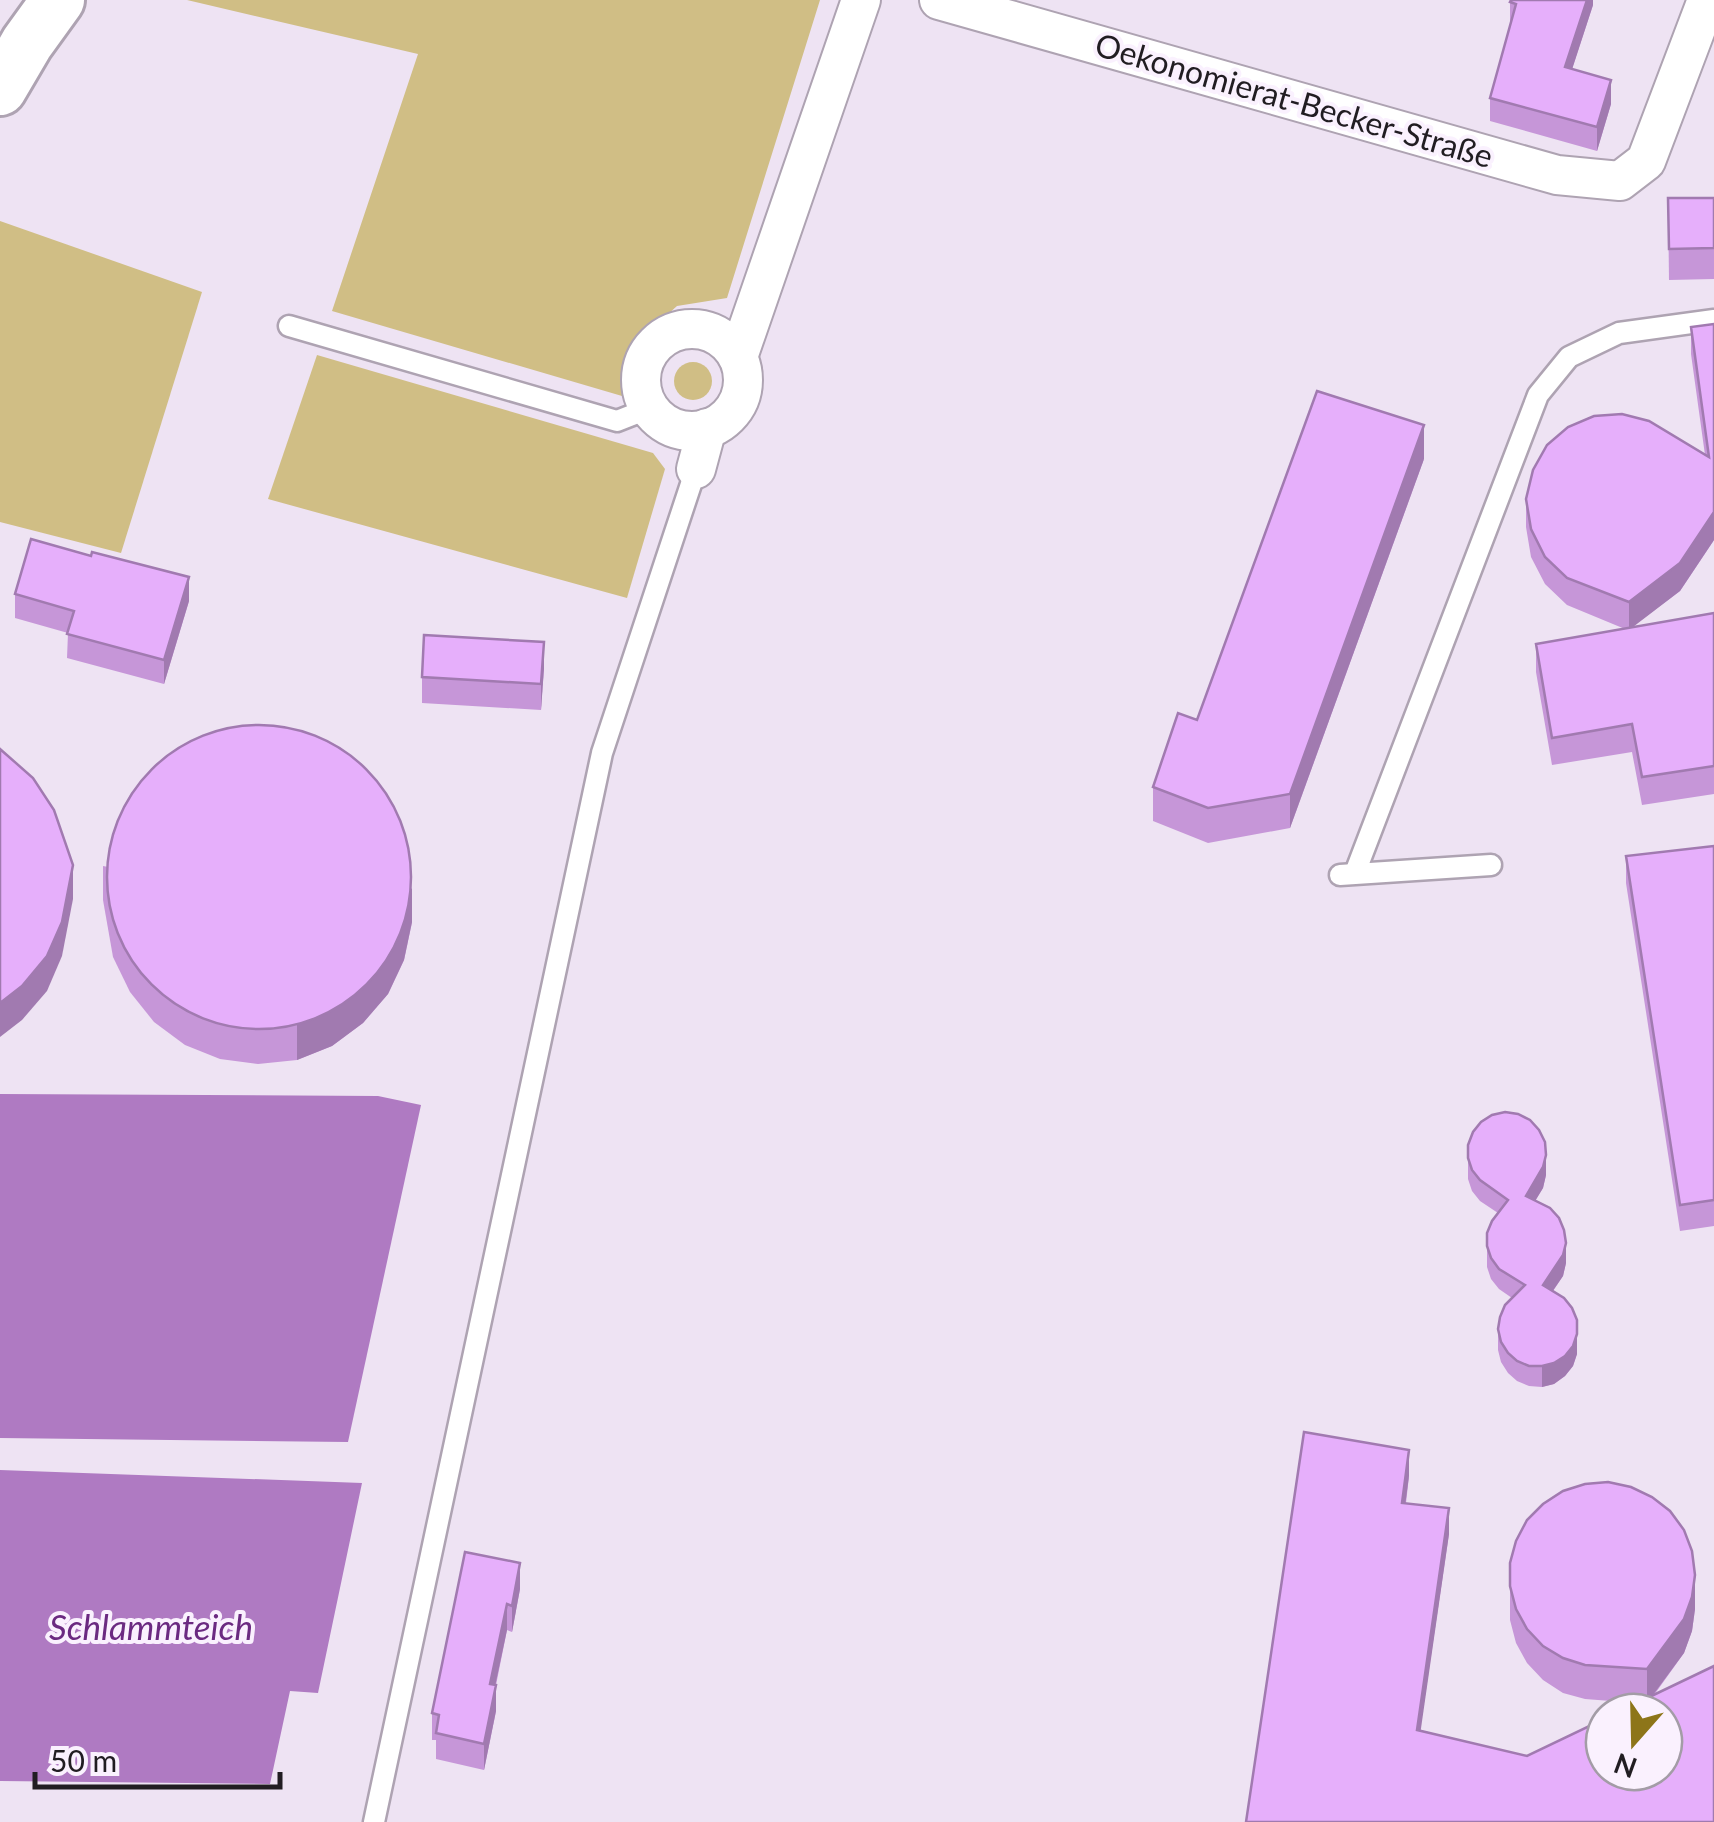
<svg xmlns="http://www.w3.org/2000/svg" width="1714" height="1822" font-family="Lato,sans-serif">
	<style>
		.green { fill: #d0be85 }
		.water { fill: #af7ac2 }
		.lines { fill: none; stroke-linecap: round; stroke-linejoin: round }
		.service-casing { stroke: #aea3b2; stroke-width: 25 }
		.minor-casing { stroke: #aea3b2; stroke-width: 42 }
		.secondary-casing { stroke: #aea3b2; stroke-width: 58 }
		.service { stroke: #fff; stroke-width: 20 }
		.minor { stroke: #fff; stroke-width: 38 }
		.secondary { stroke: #fff; stroke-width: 52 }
		.wall { fill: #c696d8 }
		.shaded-wall { fill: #a17ab0 }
		.building { fill: #e6affb; stroke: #a17ab0; stroke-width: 2.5 }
		.labels { text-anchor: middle; stroke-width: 8; stroke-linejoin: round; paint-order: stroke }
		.street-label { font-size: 32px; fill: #211d22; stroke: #faf1fe }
		.water-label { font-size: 35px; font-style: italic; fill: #6b2a81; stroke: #faf1fe }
	</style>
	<rect width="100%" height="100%" fill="#eee3f3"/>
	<!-- green -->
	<g class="green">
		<path d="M187,0h633l-93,298 -50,8 -30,27 -25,63 -290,-85 86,-257z"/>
		<path d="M0,221l202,71 -81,261 -121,-31z"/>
		<path d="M317,355l336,98 12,16 -38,129 -359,-99z"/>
		<circle cx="693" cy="381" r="19"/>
	</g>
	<!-- water -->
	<g class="water">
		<path d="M0,1094l378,2 43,9 -73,337 -348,-4z"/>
		<path d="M0,1470l362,13 -44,210 -28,-2 -20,93 -270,-3z"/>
	</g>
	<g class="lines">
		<defs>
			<g id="service">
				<path d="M289,326l328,95 33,-13"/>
				<path d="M1355,873l183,-478 31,-38 50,-24 95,-13"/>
				<path d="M1340,875l151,-10"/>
				<path d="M374,1822l228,-1069 94,-284"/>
			</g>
			<g id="minor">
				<path d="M939,0l618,175 63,6 26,-20 61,-161"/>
				<circle cx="692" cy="380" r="51"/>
				<path d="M738,357l123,-357"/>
				<path d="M696,469l11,-41"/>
			</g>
			<path id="secondary" d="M0,89l27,-46 31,-43"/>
		</defs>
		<!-- service casing -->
		<use href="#service" class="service-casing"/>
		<!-- minor casing -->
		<use href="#minor" class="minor-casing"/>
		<!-- secondary casing -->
		<use href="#secondary" class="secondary-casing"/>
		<!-- service -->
		<use href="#service" class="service"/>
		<!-- minor -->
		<use href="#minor" class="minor"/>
		<!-- secondary -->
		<use href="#secondary" class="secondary"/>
	</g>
	<!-- wall -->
	<g class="wall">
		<path d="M1593,0v5l-21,64 39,35 -14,47 -107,-30v-23l20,-74v-22z"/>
		<path d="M1668,198h46v81l-45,1z"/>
		<path d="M1714,324v216l-34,51 -48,36 82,-14v181l-72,11 -10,-53 -80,13 -16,-93v-28l89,-15 -58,-24 -22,-21 -14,-27 -5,-30v-28l179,-44 -14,-101v-27z"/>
		<path d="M1424,459l-134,369 -82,15 -55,-22v-34l44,-67z"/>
		<path d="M91,556l98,45 -25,83 -97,-26 1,-25 -53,-15v-24z"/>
		<path d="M544,668l-3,42 -119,-7v-26z"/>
		<path d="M1714,846v380l-34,5 -54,-348v-27z"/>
		<path d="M103,866l309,56 -8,38 -16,34 -25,29 -31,23 -35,14 -39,4 -38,-5 -35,-14 -31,-23 -24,-30 -17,-35 -10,-57z"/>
		<path d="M1468,1145l78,30 -3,13 -8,13 31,62 -3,13 -10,15 24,63 -4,12 -8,10 -11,8 -12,3 -13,-1 -12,-5 -9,-8 -7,-11 -3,-12v-21l14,-31 -13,-9 -8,-10 -4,-12v-34l11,-20 -18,-12 -8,-10 -4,-12z"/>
		<path d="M1409,1476l-3,27 43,31 -29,196 107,26 110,-53 -52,-4 -22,-6 -20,-13 -16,-17 -11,-20 -6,-23v-57l185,46 -3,22 -8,22 -30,42 60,127h-468z"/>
		<path d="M465,1552l55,37 -8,43 -5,-2 -11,55v26l-12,59 -48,-11v-19h-4v-27z"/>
	</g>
	<!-- shaded-wall -->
	<g class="shaded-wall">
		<path d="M1587,0h6v5l-28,86v-24z"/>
		<path d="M1611,80v24l-14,47v-24z"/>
		<path d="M1424,425v34l-134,369v-34z"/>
		<path d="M1714,512v28l-34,51 -51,39v-28z"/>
		<path d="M189,577v24l-25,83v-24z"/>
		<path d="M544,642v26l-3,42v-26z"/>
		<path d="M73,865v34l-11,57 -15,35 -25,29 -22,17v-34z"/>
		<path d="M412,888v34l-8,38 -16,34 -25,29 -31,23 -35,14v-35z"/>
		<path d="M1546,1155v20l-3,13 -17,28v-20z"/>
		<path d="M1566,1243v20l-3,13 -20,29v-20z"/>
		<path d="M1577,1334v20l-4,12 -8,10 -11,8 -12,3v-21z"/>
		<path d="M1409,1450v26l-7,53v-26z"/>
		<path d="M1449,1508v26l-32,222v-26z"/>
		<path d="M520,1563v26l-8,43v-26z"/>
		<path d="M1695,1575v34l-3,22 -8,22 -37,50v-34z"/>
		<path d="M507,1604v26l-17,80v-26z"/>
		<path d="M496,1685v26l-12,59v-26z"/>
	</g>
	<!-- building -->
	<g class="building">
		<path d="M1511,0h76l-22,67 46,13 -14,47 -107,-29 26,-94 -6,-2z"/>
		<path d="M1668,198h46v50l-45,1z"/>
		<path d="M1714,324v188l-34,51 -51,39 -62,-24 -22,-21 -14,-28 -5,-30 7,-29 14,-25 21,-18 26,-11 28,-2 27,7 60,36 -18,-130z"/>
		<path d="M1317,391l107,34 -134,369 -82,14 -55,-21 25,-74 19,7z"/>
		<path d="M31,539l60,17 1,-4 97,25 -25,83 -97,-26 7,-23 -59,-17z"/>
		<path d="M1714,613v153l-72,11 -10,-53 -80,14 -16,-94z"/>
		<path d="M424,635l120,7 -3,42 -119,-7z"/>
		<circle cx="259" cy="877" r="152"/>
		<path d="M0,749l33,29 21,32 19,55 -11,57 -15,34 -25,30 -22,17z"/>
		<path d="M1714,846v354l-34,5 -54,-349z"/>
		<path d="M1505,1112l13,2 12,6 9,10 6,12 1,13 -3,12 -17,29 24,12 9,10 5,12 2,13 -3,12 -20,30 21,13 8,10 5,12v14l-4,12 -8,10 -11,7 -12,3h-13l-12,-5 -9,-8 -7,-11 -3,-13 2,-12 5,-12 20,-20 -26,-16 -8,-11 -4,-12v-13l5,-12 16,-21 -28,-20 -8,-10 -4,-12v-13l5,-13 8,-10 11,-7z"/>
		<path d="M1304,1432l105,18 -7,53 47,5 -32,222 110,26 77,-37v53h60v-60h-46l96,-46v156h-468z"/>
		<path d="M1608,1482l23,5 21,10 18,14 14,19 8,21 3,24 -3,22 -8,22 -37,50 -62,-4 -22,-7 -20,-12 -16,-17 -11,-20 -6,-23v-23l6,-22 11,-21 16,-16 20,-13 22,-7z"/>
		<path d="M465,1552l55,11 -8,43 -5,-2 -17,80 6,1 -12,59 -48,-11 3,-18 -7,-2z"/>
	</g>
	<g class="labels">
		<!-- street labels -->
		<g class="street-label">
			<text transform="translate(1294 101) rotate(16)" y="11">Oekonomierat-Becker-Straße</text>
		</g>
		<!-- water labels -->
		<g class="water-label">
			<text x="151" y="1640">Schlammteich</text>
		</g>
	</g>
	<!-- north arrow -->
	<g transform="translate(1634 1742) rotate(200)"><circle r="48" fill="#faf1fe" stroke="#a39ca6" stroke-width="2.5"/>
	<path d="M0-8L18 38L0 25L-18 38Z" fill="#8d7519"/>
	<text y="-15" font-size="28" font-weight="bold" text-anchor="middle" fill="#211d22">N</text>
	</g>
	<!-- scale -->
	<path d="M35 1772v15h245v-15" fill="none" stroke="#211d22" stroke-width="5"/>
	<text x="50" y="1772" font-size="30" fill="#211d22" stroke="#faf1fe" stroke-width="8" paint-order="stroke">50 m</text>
</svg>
